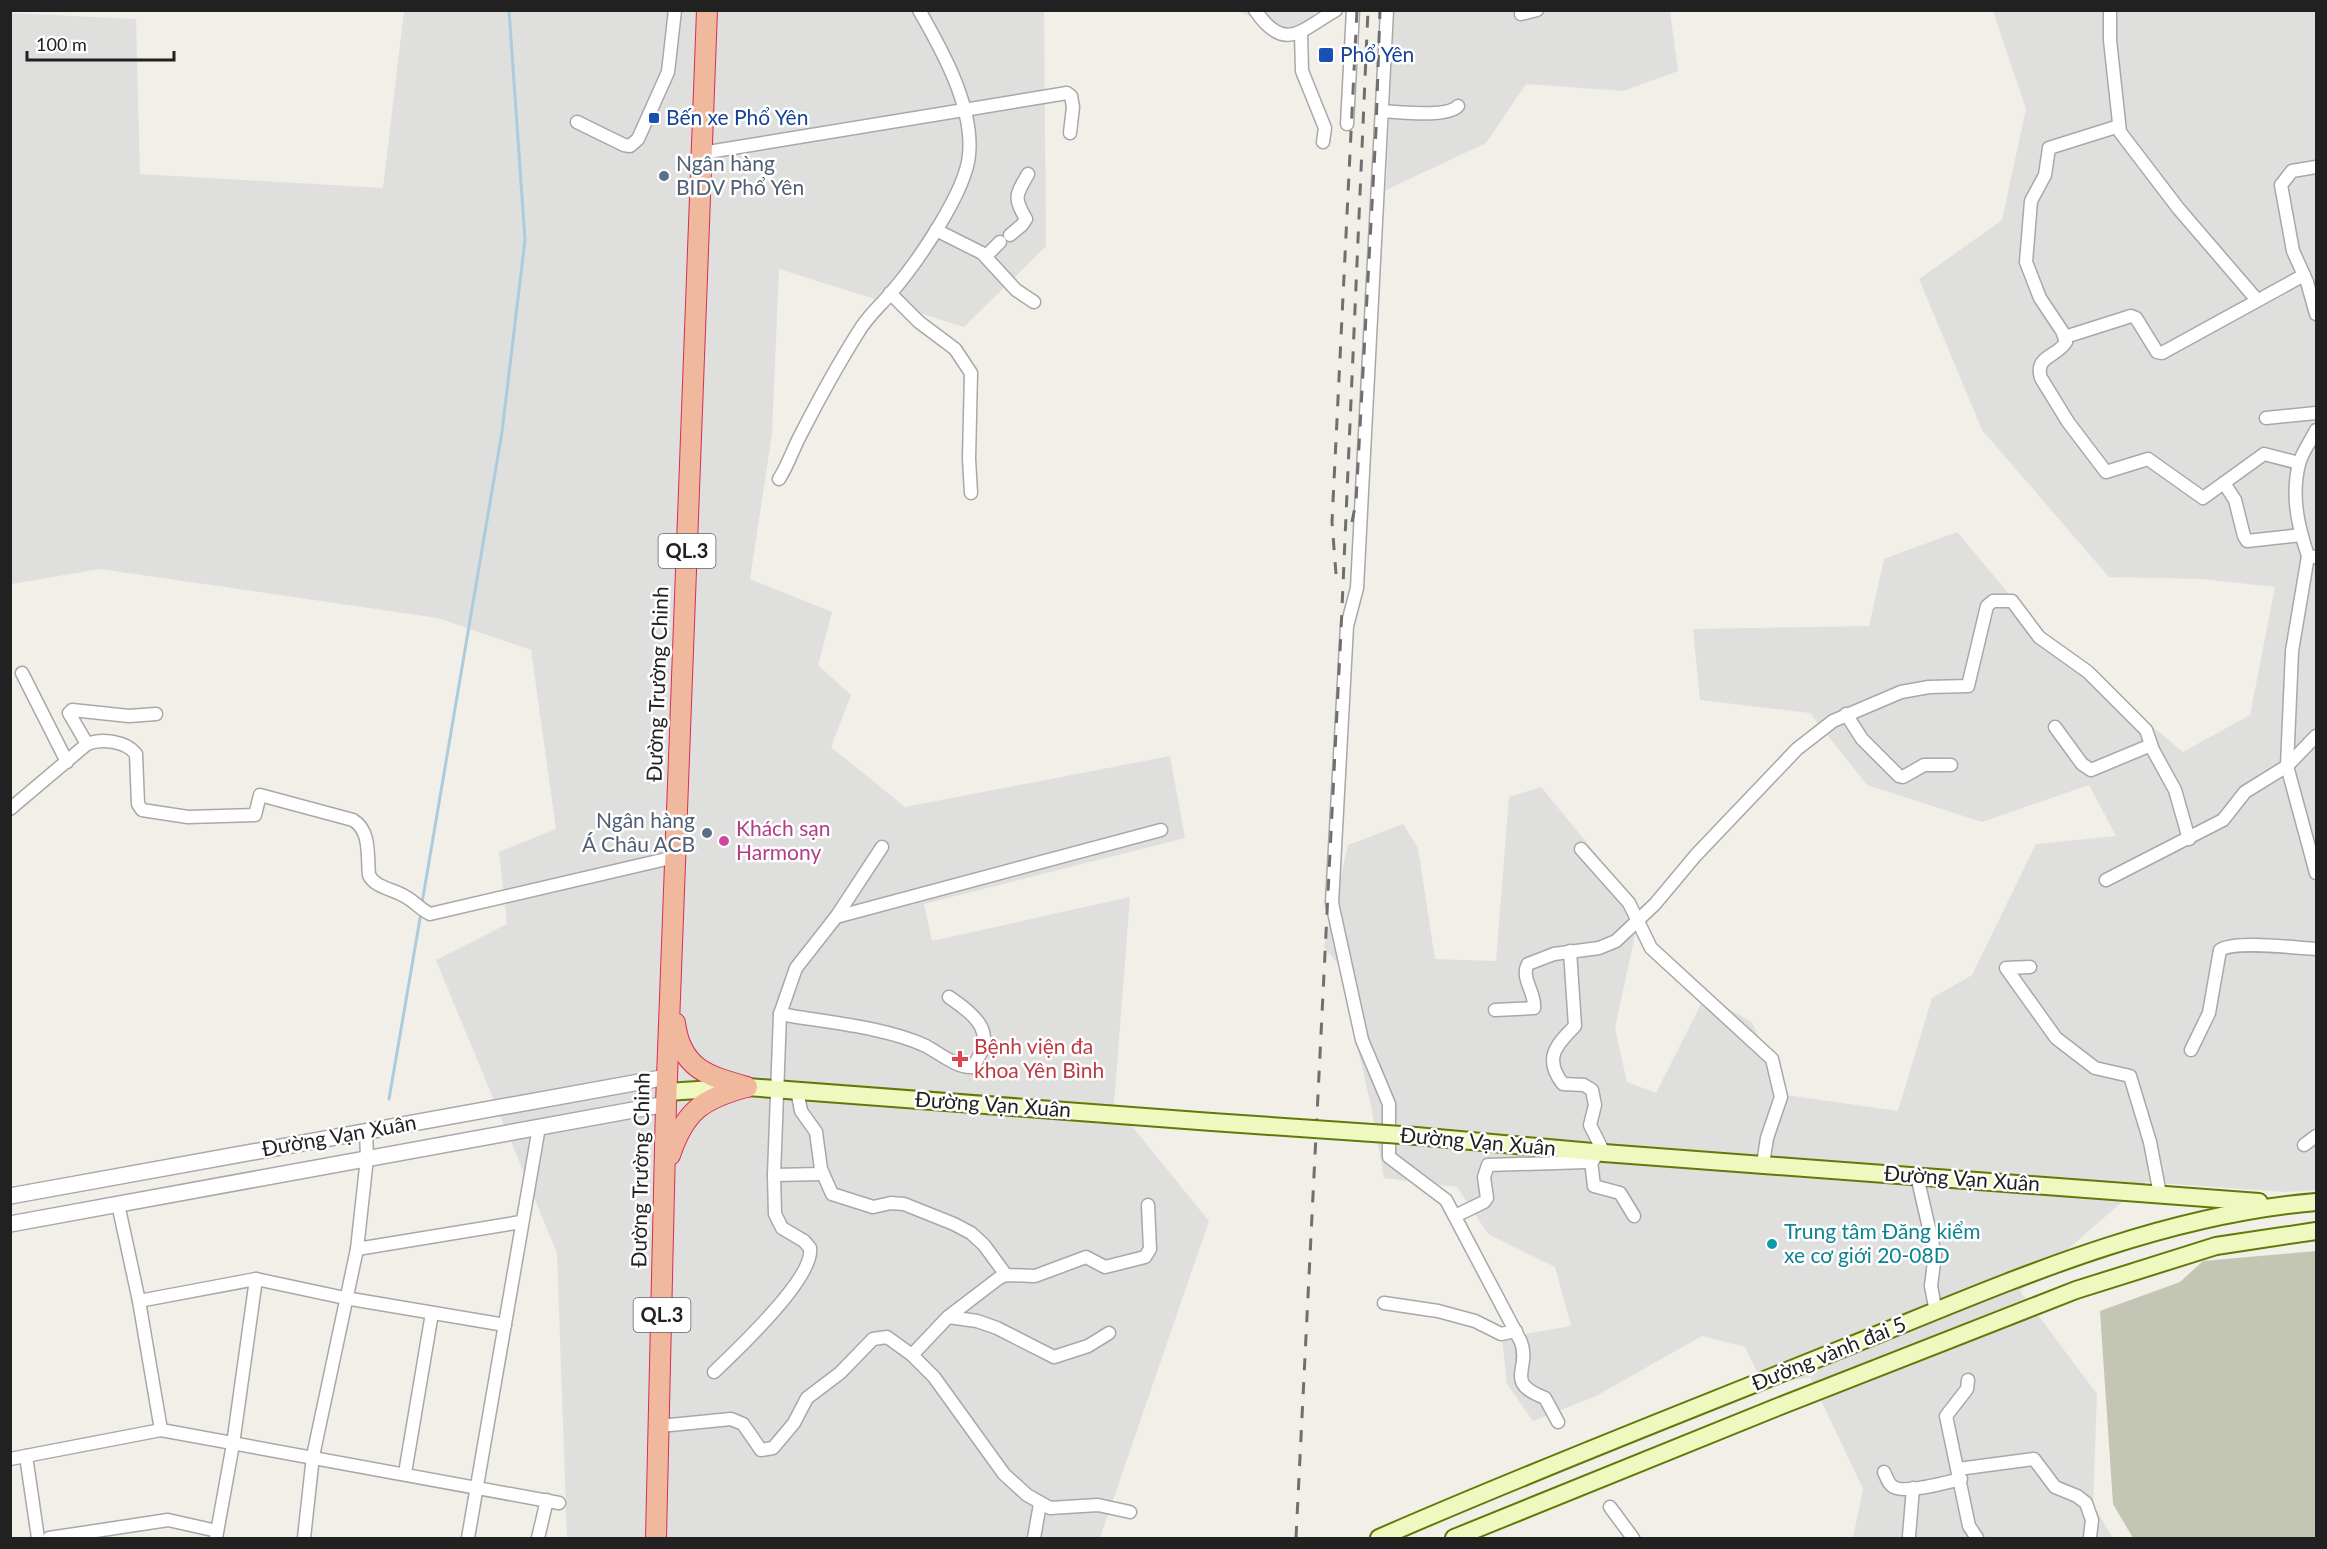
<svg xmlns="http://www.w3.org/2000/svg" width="2327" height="1549" font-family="Lato,sans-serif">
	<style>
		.residential { fill: #dfdfde }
		.construction { fill: #c4c6b4 }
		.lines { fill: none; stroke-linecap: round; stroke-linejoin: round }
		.stream { stroke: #aaccde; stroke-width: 3 }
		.minor-casing { stroke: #a8a8a8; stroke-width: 15 }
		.tertiary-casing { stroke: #a8a8a8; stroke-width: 18 }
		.secondary-casing { stroke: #607a07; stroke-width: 20 }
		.trunk-casing { stroke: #d92c54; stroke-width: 22 }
		.minor { stroke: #fff; stroke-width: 12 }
		.tertiary { stroke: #fff; stroke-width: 15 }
		.secondary { stroke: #eff9bf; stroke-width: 16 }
		.trunk { stroke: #f0b99e; stroke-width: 20 }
		.rail { stroke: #6f6f6f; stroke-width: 3; stroke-dasharray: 12 12; stroke-linecap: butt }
		.secondary-bridge-casing { stroke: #607a07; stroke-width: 20; stroke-linecap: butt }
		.secondary-bridge { stroke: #eff9bf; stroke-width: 16 }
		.transit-dot { fill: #1a4fb4; stroke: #fff; stroke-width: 2 }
		.service-dot { fill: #5c6f8a; stroke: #fff; stroke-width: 2 }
		.hotel-dot { fill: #d1479c; stroke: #fff; stroke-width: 2 }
		.health-dot { fill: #e0444e; stroke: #fff; stroke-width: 2 }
		.culture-dot { fill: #0f9aa8; stroke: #fff; stroke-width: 2 }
		.labels { text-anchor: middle; stroke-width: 5; stroke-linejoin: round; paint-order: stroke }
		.shield { fill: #fff; stroke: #646464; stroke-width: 1.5 }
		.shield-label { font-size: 20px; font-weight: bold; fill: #212121 }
		.transit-label { font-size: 21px; fill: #164399; stroke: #fff; text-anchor: start }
		.service-label { font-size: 21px; fill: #4e5e75; stroke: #fff; text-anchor: start }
		.street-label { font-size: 21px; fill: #212121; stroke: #fff }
		.hotel-label { font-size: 21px; fill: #b23c85; stroke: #fff; text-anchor: start }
		.health-label { font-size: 21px; fill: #be3a42; stroke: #fff; text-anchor: start }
		.culture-label { font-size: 21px; fill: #0d838f; stroke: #fff; text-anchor: start }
	</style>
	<rect width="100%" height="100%" fill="#f1efe8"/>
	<!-- residential -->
	<g class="residential">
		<path d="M404,11h640l2,235 -82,81 -185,-58 -7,165 -22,145 82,33 -14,53 33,30 -20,52 74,60 265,-51 15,82 -261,66 8,37 198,-44 -16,207 95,117 -109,317h-533l-10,-285 -121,-293 71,-36 -8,-72 57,-23 -25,-179 -93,-32 -338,-49 -89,15v-571l125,6 4,155 243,14z"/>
		<path d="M1237,11h79l-13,25z"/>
		<path d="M1394,11h276l8,60 -55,20 -97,-7 -40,59 -100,47z"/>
		<path d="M1993,11h323v1179l-30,2 -141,-10 -125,109 77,103 -4,111 20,33h-260l10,-49 -53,-112 -47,8 -18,-38 -43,-11 -106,60 -63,25 -26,-37 -5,-46 69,-12 -16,-59 -67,-33 -31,-47 -73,-9 -13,-72 -33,-142 -14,-17 24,-102 55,-21 15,24 17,111 61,2 13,-164 32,-10 92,112 2,36 -20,93 12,54 29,11 49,-97 47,26 34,73 112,16 34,-113 40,-23 64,-131 80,-8 -27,-51 -107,37 -115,-37 -57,-72 -110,-13 -7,-71 176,-3 15,-67 73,-27 87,104 139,116 67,-37 25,-128 -74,-8 -92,-2 -127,-147 -63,-151 83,-59 24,-111z"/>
	</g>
	<!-- construction -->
	<path class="construction" d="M2316,1251v287h-183l-20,-34 -13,-193 80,-29 23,-21z"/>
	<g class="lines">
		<!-- stream -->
		<g class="stream">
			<path d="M422,903l80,-471 23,-192 -16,-230"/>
			<path d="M389,1099l32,-186"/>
		</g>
		<defs>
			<g id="minor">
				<path d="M1255,10c30,44 46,20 81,0"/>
				<path d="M1387,10l-30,578 -10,38 -15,277 30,137 27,64v53l57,43 75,142c10,28 -18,40 24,56l13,24"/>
				<path d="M2110,10v30l10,92 58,76 79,92"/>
				<path d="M1521,14l16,-4"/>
				<path d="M1301,33l1,38 23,57 -2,14"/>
				<path d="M1382,111c18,1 65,7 76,-5"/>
				<path d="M577,122l47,23 6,1 8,-7 30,-67 7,-62"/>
				<path d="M1347,124l6,-114"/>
				<path d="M2119,126l-70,22 -4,27 -14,26 -5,61 14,36 22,33 4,11c-9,15 -32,14 -25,36l27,44 38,50 42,-13 55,39 61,-44 35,9"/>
				<path d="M702,153l365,-60 4,3 2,11 -3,26"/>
				<path d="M2316,167l-24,4 -11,14 12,66 14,31 9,32"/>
				<path d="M936,230l46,23 34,37 18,12"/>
				<path d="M1010,235l12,-10 4,-6c-13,-22 -10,-24 2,-45"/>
				<path d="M986,256l14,-14"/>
				<path d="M890,293l29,29 36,27 16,24 -2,86 2,34"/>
				<path d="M2065,337l66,-21 5,2 21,34 5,1 142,-78"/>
				<path d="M2266,418l50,-5"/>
				<path d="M779,479c9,-14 14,-30 22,-45 18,-35 37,-70 58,-103 9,-15 21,-25 32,-38 25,-29 75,-101 78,-138 5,-48 -27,-105 -50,-145"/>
				<path d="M2224,483l11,17 9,36 3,5 54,-6"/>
				<path d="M2308,556l-16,95 -5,115 29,107"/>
				<path d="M2315,557l-7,-1c-10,-30 -17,-60 -9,-92 3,-12 12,-23 17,-34"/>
				<path d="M22,673l45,89"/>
				<path d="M1846,714l16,25 37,37 4,1 21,-12h27"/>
				<path d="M2055,727l27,37 9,6 60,-25"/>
				<path d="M87,744l-18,-31 3,-3 57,6 27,-2"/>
				<path d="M10,809l77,-65c14,-6 39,-3 49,10l2,50 4,6 46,7 67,-2 5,-20 93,25c18,11 14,35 16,55 6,13 25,14 37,22 9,5 14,12 24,17l245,-57"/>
				<path d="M1581,849l48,54 22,45 121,111 9,38 -14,41 -4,26"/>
				<path d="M2106,880l117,-60 22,-28 42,-26 29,-30"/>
				<path d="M836,917l325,-87"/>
				<path d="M1570,951l5,75c-19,19 -32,33 -12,58l21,1 8,5 3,15 -5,20 14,28"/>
				<path d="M2030,967l-24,1 50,70 39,30 35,8 20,66 10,52"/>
				<path d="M1495,1010l39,-2c2,-15 -14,-30 -6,-44l26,-10 45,-6 17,-7 39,-37 41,-49 101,-106 36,-28 68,-29 28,-5 39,-1 19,-80 6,-5h19l27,36 49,35 58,58 7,20 22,40 14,49"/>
				<path d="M780,1014c44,8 106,13 146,32 13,7 31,22 46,21 27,-34 4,-51 -23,-70"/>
				<path d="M2191,1050l18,-37 11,-63c16,-10 76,-2 96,-1"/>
				<path d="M797,1090l4,21 15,21 5,37 11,25 41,13 18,-4 13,1 50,20 17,9 13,12 22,30"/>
				<path d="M2304,1145l12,-9"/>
				<path d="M1591,1161l3,25 26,7 14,23"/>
				<path d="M774,1175l48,-1"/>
				<path d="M1917,1176l18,78 -4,32 4,21"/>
				<path d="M118,1204l21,97 22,129"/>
				<path d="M1455,1216l29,-14 3,-4 -3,-21 4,-12 98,-3 8,-3v-4"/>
				<path d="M357,1249l164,-27"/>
				<path d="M139,1301l117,-22 89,19 160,27"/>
				<path d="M1384,1303l54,8 37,10 26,13 15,-3"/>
				<path d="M948,1317l29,4 20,7 57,29 34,-11 21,-13"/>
				<path d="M912,1355l36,-38 51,-39 7,-3 29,1 51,-19 19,10 40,-10 5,-8 -2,-44"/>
				<path d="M714,1372c22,-21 101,-95 96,-124l-6,-7 -22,-13 -7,-14 -1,-39 6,-161 16,-46 40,-51 46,-70"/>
				<path d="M1968,1380l-1,9 -21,27 23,110 8,12"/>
				<path d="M660,1426l71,-7 12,5 18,26 12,-2 21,-25 13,-25 33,-25 33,-34 14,-2 25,18 22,22 70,97 23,21 23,13 48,-3 32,7"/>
				<path d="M26,1456l12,82"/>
				<path d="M10,1459l151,-29 398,73"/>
				<path d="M1958,1469l76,-10 21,28 22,9 9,7 6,17 -2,17"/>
				<path d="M1884,1472c2,4 4,10 7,13 10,11 56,-3 70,-6"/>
				<path d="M405,1473l27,-160"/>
				<path d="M1610,1507l23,31"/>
				<path d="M1909,1536l4,-48"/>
				<path d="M49,1538l119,-18 49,11"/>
				<path d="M216,1538l17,-94 23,-165"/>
				<path d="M304,1538l9,-82 44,-207 10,-91 -1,-27"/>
				<path d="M468,1538l71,-411"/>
				<path d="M538,1538l9,-38"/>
				<path d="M1034,1538l6,-34"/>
			</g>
			<g id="tertiary">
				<path d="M10,1196l657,-119"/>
				<path d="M10,1224l656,-120"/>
			</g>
			<g id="secondary">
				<path d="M666,1092l81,-5 465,35"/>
				<path d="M1416,1136l188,17 655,49"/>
				<path d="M1379,1538c153,-67 309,-127 465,-190 153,-61 306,-132 472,-146"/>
				<path d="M1454,1538l326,-132 296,-116 140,-44 100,-15"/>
			</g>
			<g id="trunk">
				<path d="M675,1023c6,46 33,53 72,64"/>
				<path d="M670,1155c15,-44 32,-56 76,-68"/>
				<path d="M656,1538l10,-434 41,-1094"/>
			</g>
		</defs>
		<!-- minor casing -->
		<use href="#minor" class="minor-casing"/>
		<!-- tertiary casing -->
		<use href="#tertiary" class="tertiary-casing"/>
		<!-- secondary casing -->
		<use href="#secondary" class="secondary-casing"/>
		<!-- trunk casing -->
		<use href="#trunk" class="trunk-casing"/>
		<!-- minor -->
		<use href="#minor" class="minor"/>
		<!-- tertiary -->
		<use href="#tertiary" class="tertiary"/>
		<!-- secondary -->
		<use href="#secondary" class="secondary"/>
		<!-- trunk -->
		<use href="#trunk" class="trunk"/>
		<!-- rail -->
		<g class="rail">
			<path d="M1352,522l4,-20 20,-372 4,-120"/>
			<path d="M1336,574l-4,-52 25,-512"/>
			<path d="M1296,1538l45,-907 27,-621"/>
		</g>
		<defs>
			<path id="secondary-bridge" d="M1212,1122l204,14"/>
		</defs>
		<!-- secondary-bridge casing -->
		<use href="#secondary-bridge" class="secondary-bridge-casing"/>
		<!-- secondary-bridge -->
		<use href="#secondary-bridge" class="secondary-bridge"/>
	</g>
	<!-- markers -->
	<g class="transit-dot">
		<rect x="1318" y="47" width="16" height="16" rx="3"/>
		<rect x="648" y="112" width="12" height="12" rx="3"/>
	</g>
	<g class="service-dot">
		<circle cx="664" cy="176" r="6"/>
		<circle cx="707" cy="833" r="6"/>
	</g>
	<circle class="hotel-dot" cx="724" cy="841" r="6"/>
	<path class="health-dot" d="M957 1050h6v6h6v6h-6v6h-6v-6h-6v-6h6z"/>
	<circle class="culture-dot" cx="1772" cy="1244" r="6"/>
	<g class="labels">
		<!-- shield labels -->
		<g class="shield">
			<rect x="658.5" y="534" width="57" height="34" rx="4.5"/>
			<rect x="633.5" y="1298" width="57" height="34" rx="4.5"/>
		</g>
		<g class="shield-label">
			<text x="687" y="558">QL.3</text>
			<text x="662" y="1322">QL.3</text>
		</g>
		<!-- transit labels -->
		<g class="transit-label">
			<text x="1340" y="62">Phổ Yên</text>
			<text x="666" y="125">Bến xe Phổ Yên</text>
		</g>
		<!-- service labels -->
		<g class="service-label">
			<text x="676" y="171">Ngân hàng<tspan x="676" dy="24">BIDV Phổ Yên</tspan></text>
			<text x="695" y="828" text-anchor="end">Ngân hàng<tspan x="695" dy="24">Á Châu ACB</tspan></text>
		</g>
		<!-- street labels -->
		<g class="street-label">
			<text transform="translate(658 684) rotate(-88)" y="7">Đường Trường Chinh</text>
			<text transform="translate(993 1105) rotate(4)" y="7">Đường Vạn Xuân</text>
			<text transform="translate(339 1136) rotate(-10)" y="7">Đường Vạn Xuân</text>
			<text transform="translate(1478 1142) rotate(5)" y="7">Đường Vạn Xuân</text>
			<text transform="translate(641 1170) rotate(-89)" y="7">Đường Trường Chinh</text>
			<text transform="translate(1962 1179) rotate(4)" y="7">Đường Vạn Xuân</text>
			<text transform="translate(1829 1354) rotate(-22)" y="7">Đường vành đai 5</text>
		</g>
		<!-- hotel labels -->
		<g class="hotel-label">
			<text x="736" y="836">Khách sạn<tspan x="736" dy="24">Harmony</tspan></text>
		</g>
		<!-- health labels -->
		<g class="health-label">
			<text x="974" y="1054">Bệnh viện đa<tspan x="974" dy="24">khoa Yên Bình</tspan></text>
		</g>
		<!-- culture labels -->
		<g class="culture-label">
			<text x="1784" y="1239">Trung tâm Đăng kiểm<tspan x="1784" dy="24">xe cơ giới 20-08D</tspan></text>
		</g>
	</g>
	<!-- border -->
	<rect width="2327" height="1549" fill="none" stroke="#212121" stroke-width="24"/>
	<!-- scale -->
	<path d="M27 51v9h147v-9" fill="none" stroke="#212121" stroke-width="3"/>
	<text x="36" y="51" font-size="18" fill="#212121" stroke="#ffffff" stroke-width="4.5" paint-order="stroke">100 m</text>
</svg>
